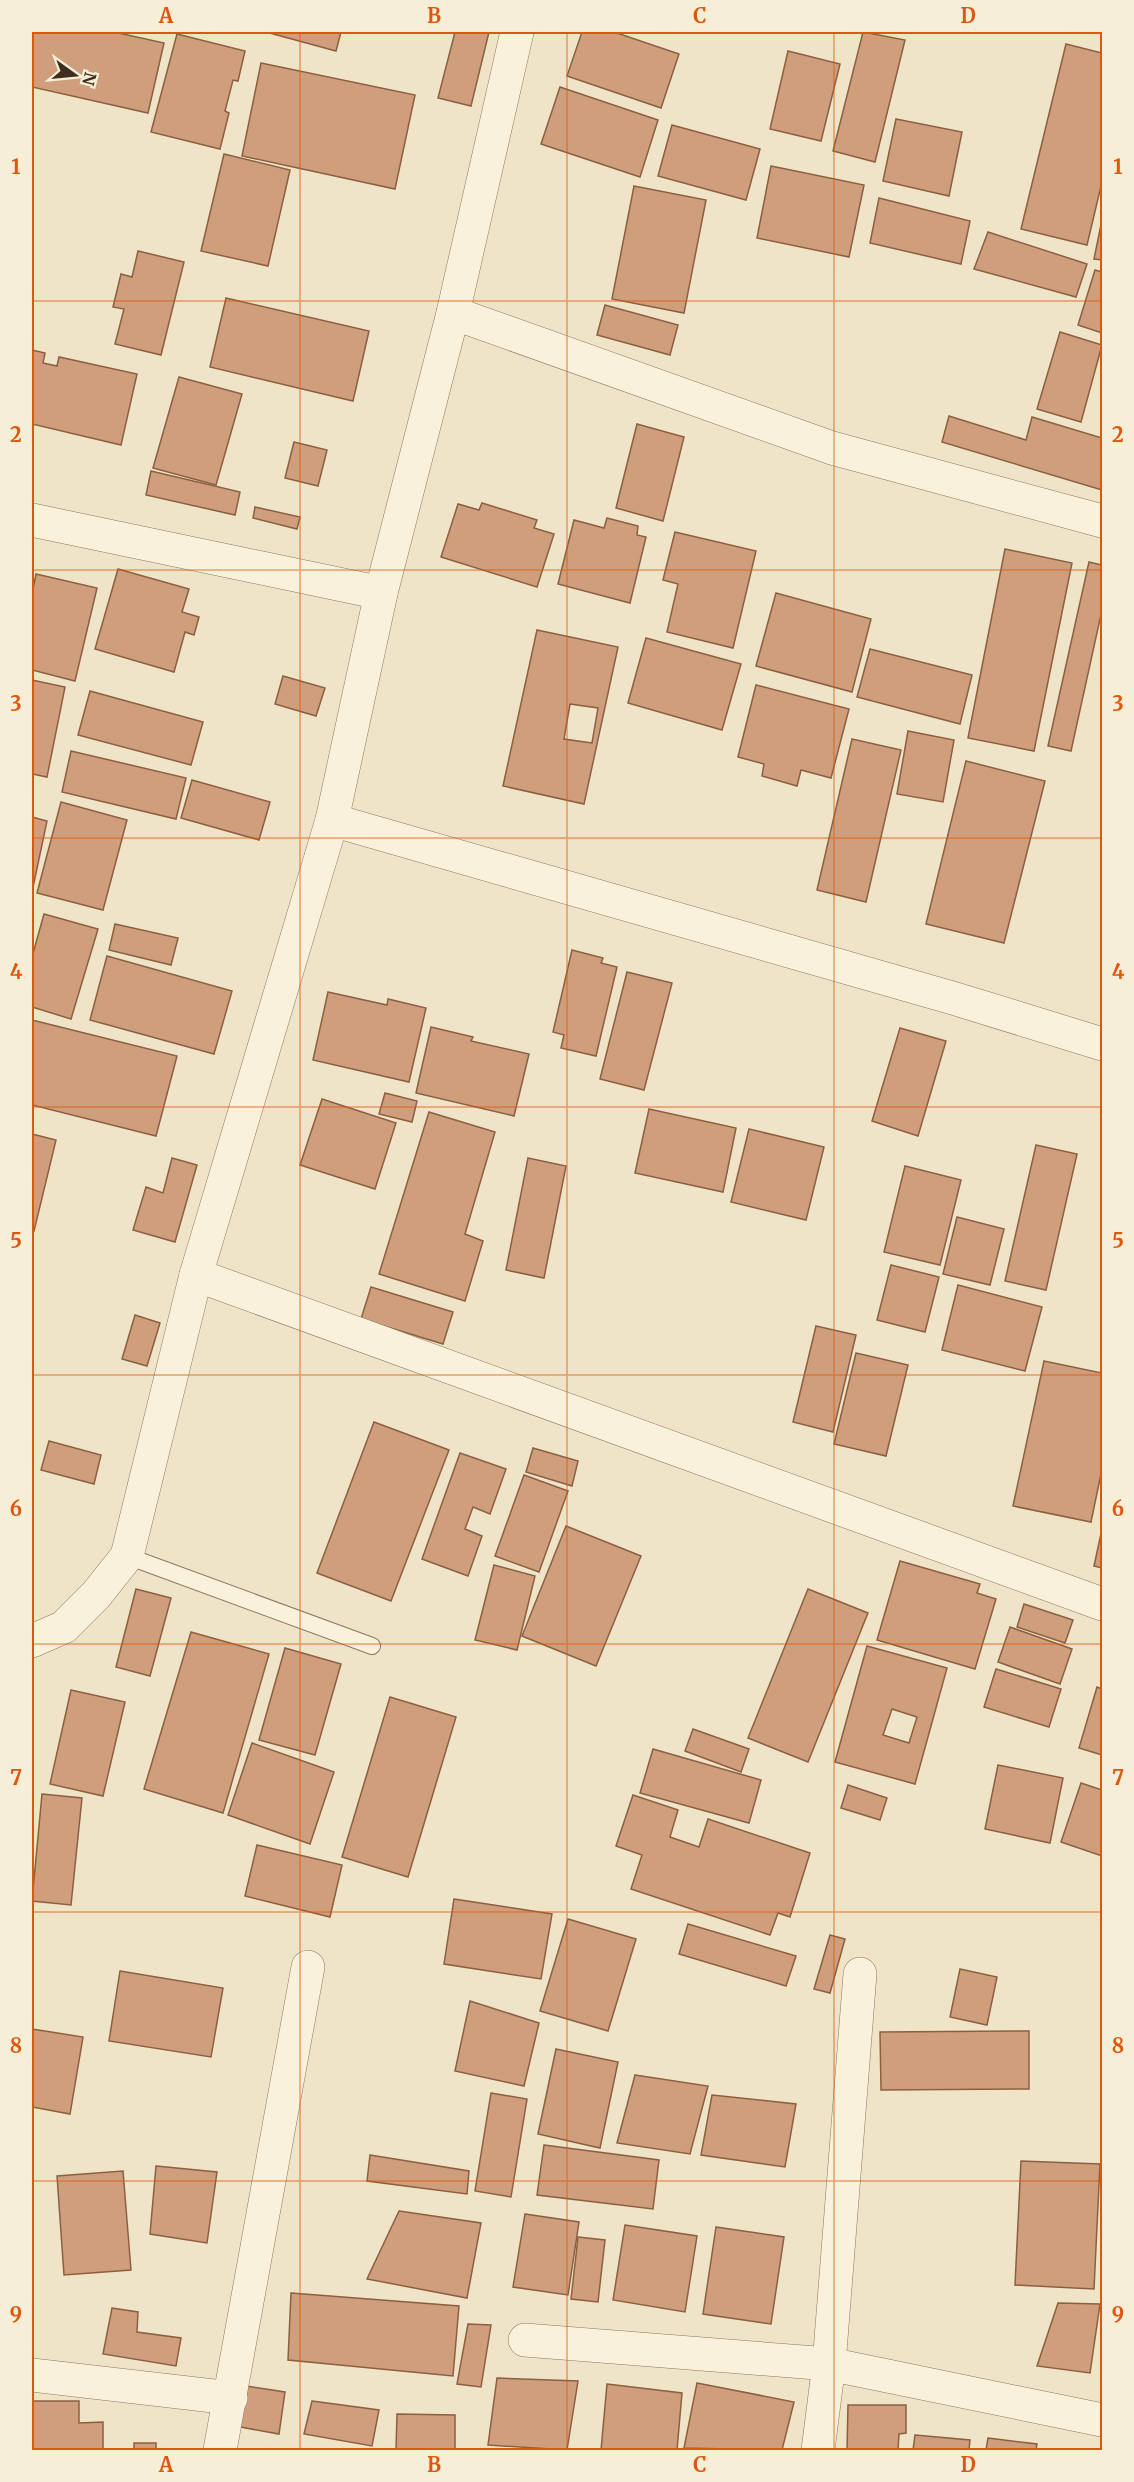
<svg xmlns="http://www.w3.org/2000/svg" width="1134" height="2482" font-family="Merriweather,serif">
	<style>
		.building { fill: #cf9f7d; stroke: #8d5f41; stroke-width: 1.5; fill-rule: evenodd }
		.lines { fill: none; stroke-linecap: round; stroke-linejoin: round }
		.lane-casing { stroke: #8d765c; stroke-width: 18 }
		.street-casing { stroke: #8d765c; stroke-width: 34 }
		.lane { stroke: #faf1dc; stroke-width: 16 }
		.street { stroke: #faf1dc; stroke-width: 33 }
		.grid { fill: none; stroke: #df570d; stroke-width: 1.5; stroke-opacity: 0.55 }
		.neatline { fill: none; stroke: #df570d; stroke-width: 2 }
		.grid-label { font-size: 20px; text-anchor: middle; font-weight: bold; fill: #df570d }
	</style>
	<rect width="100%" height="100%" fill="#f0e4c8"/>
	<!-- building -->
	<g class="building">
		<path d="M32,32h82l50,11 -16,70 -116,-26z"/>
		<path d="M266,32h75l-5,19z"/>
		<path d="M455,32h34l-18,74 -33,-8z"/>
		<path d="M582,32h32l65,22 -18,54 -94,-32z"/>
		<path d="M863,32l42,8 -30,122 -42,-11z"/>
		<path d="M177,34l68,17 -7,30 -5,-1 -8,31 4,2 -9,36 -69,-17z"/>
		<path d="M1066,44l36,9v129l-15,63 -66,-16z"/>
		<path d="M788,51l52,13 -19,77 -51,-12z"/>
		<path d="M261,63l154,32 -20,94 -153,-33z"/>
		<path d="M560,87l98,33 -18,57 -99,-33z"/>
		<path d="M896,119l66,13 -13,64 -66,-15z"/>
		<path d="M672,125l88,24 -14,51 -88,-24z"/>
		<path d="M224,154l66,16 -22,96 -67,-15z"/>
		<path d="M771,166l93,19 -15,72 -92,-19z"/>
		<path d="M634,186l72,14 -22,113 -72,-14z"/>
		<path d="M879,198l91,23 -9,43 -91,-21z"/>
		<path d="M1102,220v40l-8,-1z"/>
		<path d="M988,232l99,32 -11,33 -102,-28z"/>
		<path d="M138,251l46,11 -23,93 -46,-11 9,-35 -11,-2 8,-33 11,3z"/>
		<path d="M1095,270l7,2v61l-24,-8z"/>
		<path d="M226,298l143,33 -16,70 -143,-34z"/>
		<path d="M605,305l73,20 -8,30 -73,-20z"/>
		<path d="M1060,332l42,13 -21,77 -44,-13z"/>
		<path d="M32,350l13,3 -2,10 14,3 2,-9 78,17 -16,71 -89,-21z"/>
		<path d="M179,377l63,17 -26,91 -63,-17z"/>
		<path d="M949,416l77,24 6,-23 70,21v52l-160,-48z"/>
		<path d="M637,424l47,13 -21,84 -47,-13z"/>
		<path d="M294,442l33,8 -9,36 -33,-8z"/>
		<path d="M151,471l89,21 -5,23 -89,-20z"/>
		<path d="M482,503l55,17 -3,8 20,6 -17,53 -96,-30 17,-53 21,6z"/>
		<path d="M255,507l45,10 -3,12 -44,-11z"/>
		<path d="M607,518l31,8 -1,9 9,2 -16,66 -72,-19 16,-64 30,8z"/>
		<path d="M675,532l81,19 -23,97 -66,-16 11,-48 -15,-4z"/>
		<path d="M1005,549l67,14 -38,188 -66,-13z"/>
		<path d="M1089,562l13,3v45l-31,141 -23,-5z"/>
		<path d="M118,569l71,20 -7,23 17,5 -5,18 -9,-3 -11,40 -79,-23z"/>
		<path d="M36,574l61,14 -22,93 -43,-11v-75z"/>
		<path d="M776,593l95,26 -19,73 -96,-26z"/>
		<path d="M537,630l81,17 -34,157 -81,-18zM570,704l28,4 -6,35 -28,-4z"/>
		<path d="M646,638l95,26 -19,66 -94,-27z"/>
		<path d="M870,649l102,26 -12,49 -103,-27z"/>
		<path d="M283,676l42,12 -9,28 -41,-12z"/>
		<path d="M32,680l33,7 -18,90 -15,-3z"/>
		<path d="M756,685l93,24 -18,69 -30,-8 -4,16 -35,-10 2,-12 -26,-7z"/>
		<path d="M90,691l113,31 -12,43 -113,-30z"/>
		<path d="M908,731l46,9 -11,62 -46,-8z"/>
		<path d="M852,739l49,11 -35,152 -49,-12z"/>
		<path d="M71,751l115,27 -10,41 -114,-27z"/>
		<path d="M966,761l79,20 -41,162 -78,-19z"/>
		<path d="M192,780l78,22 -11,38 -78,-22z"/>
		<path d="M61,802l66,18 -24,90 -66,-17z"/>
		<path d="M32,817l15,4 -15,71z"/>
		<path d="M44,914l54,15 -27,90 -39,-12v-50z"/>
		<path d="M115,924l63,14 -7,27 -62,-15z"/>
		<path d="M572,950l31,8 -2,5 16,4 -21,89 -35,-8 3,-13 -11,-3z"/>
		<path d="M107,956l125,35 -18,63 -124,-34z"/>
		<path d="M627,972l45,11 -28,107 -44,-11z"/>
		<path d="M328,992l59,13 1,-6 38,9 -17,74 -96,-22z"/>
		<path d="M32,1020l145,36 -21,80 -124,-31z"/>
		<path d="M431,1027l42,10 -2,4 58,13 -15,62 -98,-23z"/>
		<path d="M900,1028l46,13 -28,95 -46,-15z"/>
		<path d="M385,1093l32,8 -5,21 -33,-8z"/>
		<path d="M322,1099l74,24 -21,66 -75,-24z"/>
		<path d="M649,1109l87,19 -13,64 -88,-19z"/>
		<path d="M429,1112l66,20 -30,102 18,7 -18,60 -86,-27z"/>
		<path d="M749,1129l75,18 -18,73 -75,-18z"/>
		<path d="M32,1134l24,6 -22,91 -2,-1z"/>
		<path d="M1036,1145l41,9 -31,136 -41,-9z"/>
		<path d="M172,1158l25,7 -22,77 -42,-12 13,-43 17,6z"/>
		<path d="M528,1158l38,8 -22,112 -38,-8z"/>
		<path d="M905,1166l56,14 -21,85 -56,-13z"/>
		<path d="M957,1217l47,12 -14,56 -47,-11z"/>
		<path d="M891,1265l48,12 -14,55 -48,-12z"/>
		<path d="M958,1285l84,22 -17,64 -83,-21z"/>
		<path d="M371,1287l82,25 -10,32 -82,-25z"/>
		<path d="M135,1315l25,8 -13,43 -25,-7z"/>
		<path d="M816,1326l40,9 -23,97 -40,-10z"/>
		<path d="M856,1353l52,12 -22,91 -52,-12z"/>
		<path d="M1044,1361l58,12v96l-11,53 -78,-16z"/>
		<path d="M374,1422l75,28 -58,151 -74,-28z"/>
		<path d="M49,1441l52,14 -7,29 -53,-14z"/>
		<path d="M533,1448l45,13 -6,25 -46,-14z"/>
		<path d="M460,1453l46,16 -16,45 -17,-7 -8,22 17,7 -14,40 -46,-17z"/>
		<path d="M524,1475l44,16 -29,81 -44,-16z"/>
		<path d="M566,1526l75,30 -45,110 -74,-30z"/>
		<path d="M1102,1529v39l-8,-2z"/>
		<path d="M900,1561l80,23 -3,9 19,6 -21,70 -98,-29z"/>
		<path d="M494,1565l41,11 -18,74 -42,-10z"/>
		<path d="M136,1589l35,9 -21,78 -34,-9z"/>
		<path d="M808,1589l60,24 -60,149 -60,-24z"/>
		<path d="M1024,1604l49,16 -8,23 -48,-16z"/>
		<path d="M1010,1627l62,22 -12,35 -62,-22z"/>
		<path d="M191,1632l78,22 -46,159 -79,-24z"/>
		<path d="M867,1646l80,22 -32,116 -80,-22zM892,1709l25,8 -8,26 -26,-8z"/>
		<path d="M285,1648l56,16 -26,91 -56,-15z"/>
		<path d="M996,1669l65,20 -12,38 -65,-20z"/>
		<path d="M1097,1687l5,2v66l-23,-7z"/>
		<path d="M71,1690l54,12 -22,94 -53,-12z"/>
		<path d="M390,1697l66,20 -48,160 -66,-20z"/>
		<path d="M693,1729l56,20 -8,23 -56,-21z"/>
		<path d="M252,1743l82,29 -24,72 -82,-29z"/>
		<path d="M653,1749l108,31 -12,43 -109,-30z"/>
		<path d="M998,1765l65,13 -13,65 -65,-14z"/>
		<path d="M1081,1783l21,7v66l-41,-14z"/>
		<path d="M848,1785l39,13 -7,22 -39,-12z"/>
		<path d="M42,1794l40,4 -11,107 -39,-4z"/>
		<path d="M633,1795l45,15 -8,27 29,10 9,-28 102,34 -20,64 -12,-4 -8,22 -139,-46 11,-34 -26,-9z"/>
		<path d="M257,1845l85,20 -12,52 -85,-21z"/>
		<path d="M454,1899l98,15 -11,65 -97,-15z"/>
		<path d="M568,1919l68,20 -28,92 -68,-20z"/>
		<path d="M688,1924l108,32 -10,30 -107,-32z"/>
		<path d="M830,1935l15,4 -15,54 -16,-4z"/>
		<path d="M960,1969l37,8 -10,48 -37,-8z"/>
		<path d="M120,1971l103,17 -12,69 -102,-16z"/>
		<path d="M470,2001l69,22 -15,63 -69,-15z"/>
		<path d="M32,2029l51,8 -13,77 -38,-7z"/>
		<path d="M1029,2031v58l-148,1 -1,-58z"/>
		<path d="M556,2049l62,13 -18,86 -62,-14z"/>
		<path d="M635,2075l73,11 -18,68 -73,-11z"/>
		<path d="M491,2093l36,6 -16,98 -36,-6z"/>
		<path d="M712,2095l84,9 -11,63 -84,-12z"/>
		<path d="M544,2145l115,15 -6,49 -116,-14z"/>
		<path d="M370,2155l99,16 -2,23 -100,-13z"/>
		<path d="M1021,2161l79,3 -6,125 -79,-4z"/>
		<path d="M156,2166l61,6 -10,71 -57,-9z"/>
		<path d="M123,2171l8,99 -67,5 -7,-99z"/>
		<path d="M399,2211l82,12 -14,75 -100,-19z"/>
		<path d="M525,2214l54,8 -11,73 -55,-8z"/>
		<path d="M625,2225l72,11 -12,76 -72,-12z"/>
		<path d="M716,2227l68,10 -13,87 -68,-10z"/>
		<path d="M578,2237l27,3 -7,62 -27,-3z"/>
		<path d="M291,2293l168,13 -6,70 -165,-16z"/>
		<path d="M1058,2303l42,1 -10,69 -53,-7z"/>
		<path d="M112,2308l26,4 -1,20 44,6 -5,28 -73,-12z"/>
		<path d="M468,2324l23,1 -10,62 -24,-3z"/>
		<path d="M497,2378l81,3 -11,69 -79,-5z"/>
		<path d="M697,2383l97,19 -12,48 -98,-2z"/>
		<path d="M607,2384l75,9 -5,57h-76z"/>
		<path d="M246,2386l39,6 -6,42 -39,-7z"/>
		<path d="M32,2401h47v22l24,-1v28h-71z"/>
		<path d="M312,2401l67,9 -7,36 -68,-12z"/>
		<path d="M848,2405h58v28l-7,1 -1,16h-51z"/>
		<path d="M397,2414l58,1v35h-59z"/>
		<path d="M915,2435l55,5 -1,10h-56z"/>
		<path d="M988,2438l49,6 -1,6h-50z"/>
		<rect x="134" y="2443" width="22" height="7"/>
	</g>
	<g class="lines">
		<defs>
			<path id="lane" d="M127,1556l245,90"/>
			<g id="street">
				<path d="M453,313l379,135 270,73"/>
				<path d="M32,520l349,73"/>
				<path d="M332,820l624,179 146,45"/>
				<path d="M196,1275l906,329"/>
				<path d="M32,1641l32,-14 32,-32 31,-39 69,-281 136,-455 49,-227 72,-280 64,-281"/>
				<path d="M525,2340l304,24 273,56"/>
				<path d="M32,2375l199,23"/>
				<path d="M220,2450l88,-483"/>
				<path d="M818,2450l11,-86 31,-390"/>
			</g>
		</defs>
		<!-- lane casing -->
		<use href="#lane" class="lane-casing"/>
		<!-- street casing -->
		<use href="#street" class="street-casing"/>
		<!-- lane -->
		<use href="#lane" class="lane"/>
		<!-- street -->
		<use href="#street" class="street"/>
	</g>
	<!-- grid -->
	<path class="grid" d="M300,32v2418M567,32v2418M834,32v2418M32,301h1070M32,570h1070M32,838h1070M32,1107h1070M32,1375h1070M32,1644h1070M32,1912h1070M32,2181h1070"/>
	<!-- border -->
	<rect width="1134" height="2482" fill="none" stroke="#f7eed8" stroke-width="66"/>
	<!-- north arrow -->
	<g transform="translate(75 75) rotate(105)" stroke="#f7eed8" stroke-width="4.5" paint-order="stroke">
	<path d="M0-4.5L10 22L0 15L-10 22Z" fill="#3d2e20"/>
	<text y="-9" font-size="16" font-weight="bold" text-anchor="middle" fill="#3d2e20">N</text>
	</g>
	<rect x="33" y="33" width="1068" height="2416" class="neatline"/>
	<g class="grid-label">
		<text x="166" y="23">A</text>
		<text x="434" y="23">B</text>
		<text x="700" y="23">C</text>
		<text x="968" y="23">D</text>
		<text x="16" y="174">1</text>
		<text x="1118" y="174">1</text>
		<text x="16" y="442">2</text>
		<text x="1118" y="442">2</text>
		<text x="16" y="711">3</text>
		<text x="1118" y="711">3</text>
		<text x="16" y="979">4</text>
		<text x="1118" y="979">4</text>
		<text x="16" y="1248">5</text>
		<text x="1118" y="1248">5</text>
		<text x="16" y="1516">6</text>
		<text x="1118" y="1516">6</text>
		<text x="16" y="1785">7</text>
		<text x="1118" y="1785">7</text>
		<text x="16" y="2053">8</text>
		<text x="1118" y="2053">8</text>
		<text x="16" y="2322">9</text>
		<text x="1118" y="2322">9</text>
		<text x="166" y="2472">A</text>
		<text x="434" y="2472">B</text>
		<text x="700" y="2472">C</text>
		<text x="968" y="2472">D</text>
	</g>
</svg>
